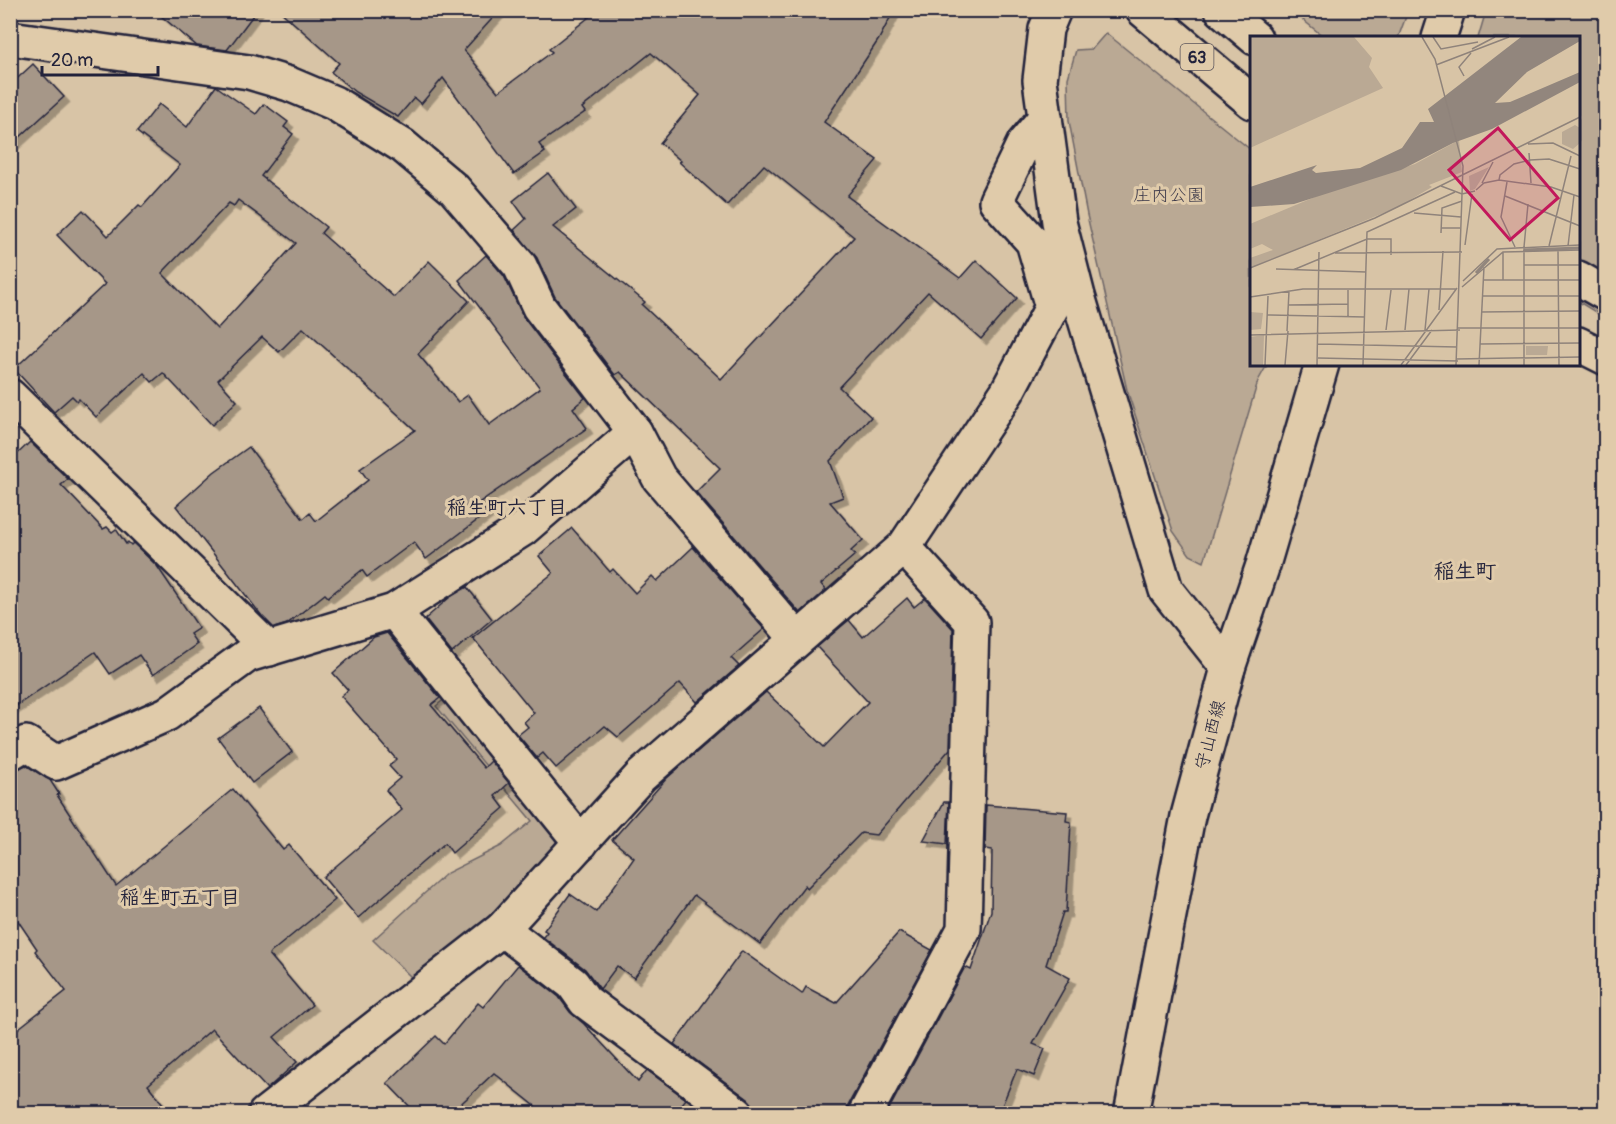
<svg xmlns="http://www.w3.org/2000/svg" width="1616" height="1124" font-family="Pangolin,'Klee One',sans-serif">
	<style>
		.green { fill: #baa994; stroke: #6e6668; stroke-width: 1.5 }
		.building { fill: #a69788; stroke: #22223b; stroke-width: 1.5; fill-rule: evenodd; filter: url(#shadow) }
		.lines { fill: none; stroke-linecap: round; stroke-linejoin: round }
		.street-casing { stroke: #22223b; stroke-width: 38 }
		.secondary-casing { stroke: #22223b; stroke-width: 38 }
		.primary-casing { stroke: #22223b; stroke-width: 38 }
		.street { stroke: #e0cbaa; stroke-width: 33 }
		.secondary { stroke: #e0cbaa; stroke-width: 33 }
		.primary { stroke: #e0cbaa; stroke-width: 33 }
		.labels { text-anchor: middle; stroke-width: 6; stroke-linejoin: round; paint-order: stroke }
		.shield { fill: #e0cbaa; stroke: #5b555c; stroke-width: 1.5 }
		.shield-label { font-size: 16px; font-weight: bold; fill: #22223b }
		.park-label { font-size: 18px; fill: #403d4d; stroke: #e0cbaa }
		.street-label { font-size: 18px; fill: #22223b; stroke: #e0cbaa }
		.neighbourhood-label { font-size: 20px; font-weight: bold; fill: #22223b; stroke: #e0cbaa }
		.quarter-label { font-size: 21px; font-weight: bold; fill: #22223b; stroke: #e0cbaa }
		.inset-river { fill: none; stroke: #92867d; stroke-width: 3 }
		.inset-road { fill: none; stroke: #8f837b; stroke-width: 1.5 }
		.view { fill: #c2185b; fill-opacity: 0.15; stroke: #c2185b; stroke-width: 3 }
		.inset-edge { fill: none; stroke: #22223b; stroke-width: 3 }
	</style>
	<defs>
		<filter id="shadow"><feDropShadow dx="5.5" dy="5.5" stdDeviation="0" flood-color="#0004"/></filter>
	</defs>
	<rect width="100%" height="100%" fill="#d8c4a6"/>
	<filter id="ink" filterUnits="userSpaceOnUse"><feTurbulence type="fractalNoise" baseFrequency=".0167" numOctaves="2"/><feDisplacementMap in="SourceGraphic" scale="12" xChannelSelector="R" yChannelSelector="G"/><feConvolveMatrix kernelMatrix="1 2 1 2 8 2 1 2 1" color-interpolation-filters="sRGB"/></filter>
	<g filter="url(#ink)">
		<!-- green -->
		<g class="green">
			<path d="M1292,11h116l-10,27 -74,-1z"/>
			<path d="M1486,11h119v307l-26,-16 -1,-264h-100z"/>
			<path d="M1106,33l145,117 1,214 15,1 -9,16 -54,181 -14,-7 -17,-24 -46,-141 -40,-175 -18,-94 -1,-43 8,-28 16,-1z"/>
			<path d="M447,697l111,133v13l-72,79 -75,55 -38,-37 74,-67 54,-27 31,-25 -96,-115z"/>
		</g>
		<!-- building -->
		<g class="building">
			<path d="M154,10h103l-30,40 -30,-4z"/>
			<path d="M279,10h221l-36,40 34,42 54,-40 -3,-3 49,-39h296l-15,29 -55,83 53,38 -30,36 113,82 16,-18 41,38 -36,41 -53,-47 -89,95 32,30 -41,44 13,36 -13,5 33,38 -12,11 4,4 -34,29 5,6 -26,23 -104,-121 24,-24 -100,-96 -5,3 -60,-78 -18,-39 -23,-28 12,-11 -13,-18 35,-28 28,36 -23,18 92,75 -3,3 79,74 133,-142 -90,-72 -37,40 -48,-43 2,-1 -21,-18 40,-48 -49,-42 -69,55 3,4 -46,32 6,8 -31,22 -71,-96 -22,26 -7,-6 -16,19 -43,-25 -24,-20 8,-9z"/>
			<path d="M33,64l31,33 -54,49v-61z"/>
			<path d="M216,86l40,28 8,-10 24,18 -4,5 9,7 -32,42 65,51 -5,6 73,64 35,-36 40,40 -51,53 40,48 10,-7 21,30 51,-37 -81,-108 27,-25 18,21 20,42 61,80 -12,10 14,20 -107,74 7,11 -61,46 -12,-17 -47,35 -5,-7 -34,27 -3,-3 -38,30 -13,4 -12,-12 -86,-110 38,-34 35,-25 54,72 7,-6 6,8 52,-41 -8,-11 55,-39 -112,-102 -24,24 -17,-15 -44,43 19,21 -25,24 -49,-52 -11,9 -8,-9 -48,44 -17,-18 -2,2 -5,-5 -18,16 -40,-43 91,-85 -48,-49 26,-25 25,26 31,-31 3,2 38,-42 -43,-33 22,-28 28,23zM238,200l58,43 -79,86 -55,-56 67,-70 5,3z"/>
			<path d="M30,442l38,37 -7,6 42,44 4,-2 5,5 4,-3 10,15 2,-2 3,3 2,-2 24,23 42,62 -9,6 7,10 -44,31 -14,-20 -29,19 -15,-22 -85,58v-249z"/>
			<path d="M572,528l38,44 3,-3 22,24 17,-17 5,5 36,-34 71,82 -33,29 8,8 -42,36 -17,-19 -62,54 -13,-11 -49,42 -13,-15 -6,5 -19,-23 10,-8 -4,-5 10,-9 -61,-75 80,-65 -14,-17z"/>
			<path d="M467,587l25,32 -40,34 -27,-34 25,-22z"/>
			<path d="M907,598l7,9 11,-9 28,31 -3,120 -74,86 -15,-2 -54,55 -2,-3 -45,59 -66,-49 -60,83 -17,-12 -17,23 -15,-20 -42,-32 4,-5 -3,-2 26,-36 26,18 38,-54 -22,-18 55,-62 99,-86 58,55 44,-45 -51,-55 32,-27 14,17z"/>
			<path d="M387,633l53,65 -9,7 53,63 7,-7 18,22 -14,13 9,12 -52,45 -7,-10 -87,75 -35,-41 79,-67 -16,-20 14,-12 -11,-12 7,-7 -55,-63 7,-6 -15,-17 41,-36z"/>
			<path d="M259,708l33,44 -40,31 -34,-45z"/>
			<path d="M26,765l24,15 9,14 -2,1 59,91 117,-97 50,61 6,-5 46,55 -66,54 43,51 -38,32 23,25 -30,27 -55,-60 -64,56 22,28h-160v-78l56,-44 -31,-40 2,-2 -27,-40v-137z"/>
			<path d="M944,802h5l-2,42 -24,-3z"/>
			<path d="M986,805l81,7 -1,9 5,1 -5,90h-3l-17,53 24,13 -37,66 12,5 -11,27 -17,-7 -18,44h-112l78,-146 6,3 20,-59 1,-61 -7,-1z"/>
			<path d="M899,932l33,18 -84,155 -2,8h-77l-16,-8 -5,-6 -74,-55 68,-93 60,43 4,-7 30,16z"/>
			<path d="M518,965l41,32 11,15 14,12 54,58 9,-12 39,29 -11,14h-131l-50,-40 -43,40h-35l-29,-30 49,-47 8,8 34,-41 5,4z"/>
		</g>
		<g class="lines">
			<defs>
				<g id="street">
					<path d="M10,38l239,34 40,12 45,19 69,43 51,43 66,77 19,41 96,125 24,46 138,161"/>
					<path d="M10,396l259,253"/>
					<path d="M394,611l187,232"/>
					<path d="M10,753l16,-10 30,20 111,-49 81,-59 146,-44 129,-82 112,-97"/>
					<path d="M502,929l71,55 12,17 152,113"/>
					<path d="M265,1114l237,-185 139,-153 263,-229 103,-155 45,-85 -19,-65 -37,-41 28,-58 21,-25"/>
					<path d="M865,1114l99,-185 8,-307 -68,-75"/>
				</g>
				<g id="secondary">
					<path d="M1054,10l-8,19 -6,51 19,142 19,74 88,294 62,78"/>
					<path d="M1439,38l9,-28"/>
					<path d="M1131,1114l57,-298 40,-148 35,-103 59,-201"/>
				</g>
				<g id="primary">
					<path d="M1143,10l109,92"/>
					<path d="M1222,10l33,28"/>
					<path d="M1578,278l28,16"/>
					<path d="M1578,344l28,14"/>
				</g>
			</defs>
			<!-- street casing -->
			<use href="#street" class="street-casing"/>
			<!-- secondary casing -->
			<use href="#secondary" class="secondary-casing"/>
			<!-- primary casing -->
			<use href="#primary" class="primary-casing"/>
			<!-- street -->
			<use href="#street" class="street"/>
			<!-- secondary -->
			<use href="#secondary" class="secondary"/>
			<!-- primary -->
			<use href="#primary" class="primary"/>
		</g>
	</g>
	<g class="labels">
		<!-- shield labels -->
		<rect class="shield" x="1180.5" y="44" width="33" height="26" rx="4.5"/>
		<g class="shield-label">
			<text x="1197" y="63">63</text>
		</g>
		<!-- park labels -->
		<g class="park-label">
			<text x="1169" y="201">庄内公園</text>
		</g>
		<!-- street labels -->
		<g class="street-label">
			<text transform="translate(1210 735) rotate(-75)" y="6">守山西線</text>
		</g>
		<!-- neighbourhood labels -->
		<g class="neighbourhood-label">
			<text x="507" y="514">稲生町六丁目</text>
			<text x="180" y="904">稲生町五丁目</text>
		</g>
		<!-- quarter labels -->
		<g class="quarter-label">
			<text x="1465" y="578">稲生町</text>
		</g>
	</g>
	<!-- overview -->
	<g transform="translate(1250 36)">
		<rect width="330" height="330" fill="#d8c4a6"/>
		<path d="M0,1h104l18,21 -3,9 14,21 -133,60zM325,89l5,3v15l-7,6 -11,-5v-12zM209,104l3,32 -33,13 3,2 -34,20 -148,61v-10l23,-8 -11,-6 -12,5v-25l72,-30 93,-30zM239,131l-14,22 -5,2 -1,-15zM0,276l13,1 -2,16 -11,1zM14,299l-1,30h-13v-28zM276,310h22l-1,9h-21z" fill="#baa994"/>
		<path d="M271,1h59v4l-53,31 -32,31 15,-1 70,-30v10l-88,47 -39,14 -52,27 -107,34 -44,3v-20l67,-22 -5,5 4,3 44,-5 42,-20 18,-26h14l-6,-13z" fill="#92867d"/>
		<path class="inset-river" d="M274,214l56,-2M226,237l13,-14"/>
		<path class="inset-road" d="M172,1l13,22 28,107 -7,199M183,1l8,12 37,-7M222,13l23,-12M186,29l73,-28M214,40l-5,-9 12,-14M278,108l25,-1 27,13M279,117l2,30M249,144l1,-5 14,-11 16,-4 19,-1 31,10M257,146l-6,35 14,30M232,147l11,-21M191,150l21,8 13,-3M226,154l8,-7 15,-3 52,7 29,10M255,160l75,30M164,177l47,4M191,192h19M191,197l1,-25 20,-7M215,209l7,-51M299,210l22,-90M318,210l6,-51M308,214l1,115M253,216v28M85,217l127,-1M274,229h56M0,232l125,-50 205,-101M26,233l90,3M43,234l74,-31h24v16M233,244h97M213,245l34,-32 83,-4M212,251l41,-35 77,-2M232,260h98M0,261l53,-8h153M38,269l60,-1M189,274l4,-59M231,276l99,-1M17,279l98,2M98,281v-27M208,292h122M136,294l5,-40M155,294l4,-41M175,294l4,-41M37,295l2,-40M0,299l210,-5M68,308l139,3M230,308l100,-1M68,322l140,3M206,323l124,-2M15,329l3,-69M35,329l3,-34M67,329l2,-113M113,329l4,-133 88,-40M151,329l56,-77M156,329l26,-35M229,329l5,-98M274,329v-118l4,-43"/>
		<path class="view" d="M248,92l60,70 -48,42 -61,-70z"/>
		<rect width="330" height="330" class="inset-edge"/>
	</g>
	<!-- margin -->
	<rect width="1616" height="1124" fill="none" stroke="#e0cbaa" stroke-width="36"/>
	<rect x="18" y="18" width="1580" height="1088" fill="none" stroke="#22223b" stroke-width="2" filter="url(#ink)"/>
	<!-- scale -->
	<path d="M42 66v9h116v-9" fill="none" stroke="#22223b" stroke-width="3"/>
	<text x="51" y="66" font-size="18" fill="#22223b" stroke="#e0cbaa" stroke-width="4.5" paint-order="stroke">20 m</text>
</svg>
